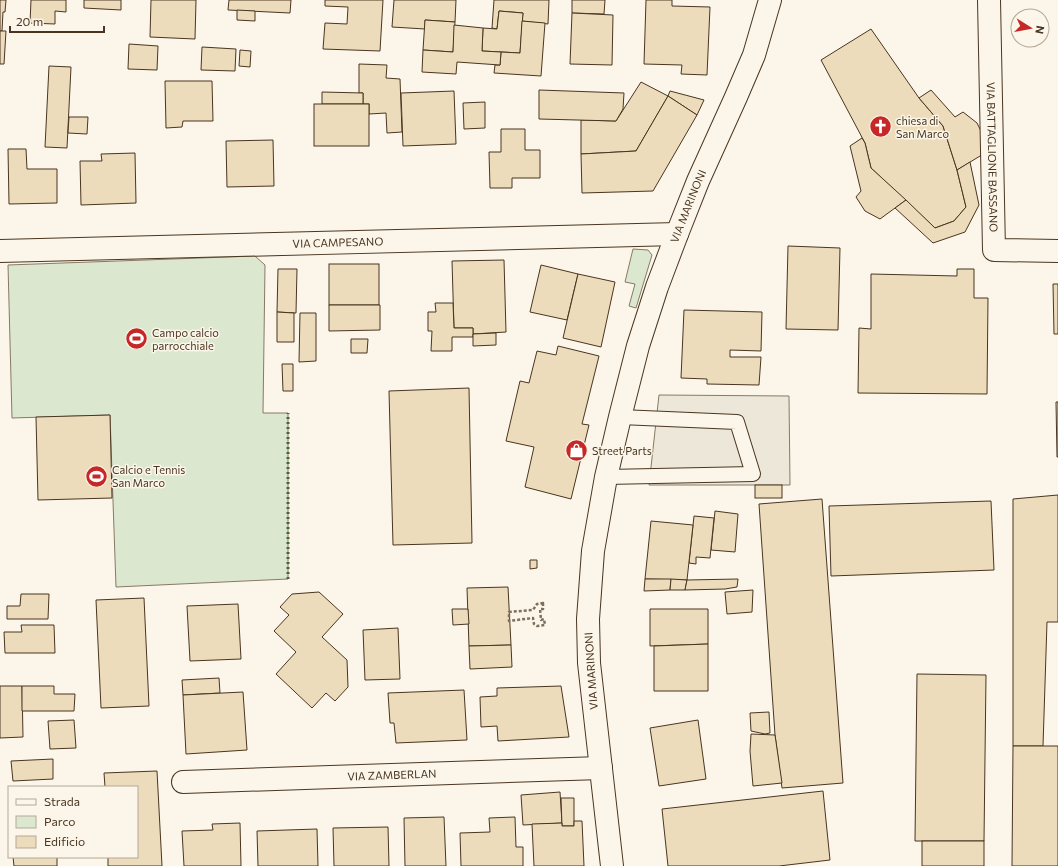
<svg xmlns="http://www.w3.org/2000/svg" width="1058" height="866" font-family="Commissioner,sans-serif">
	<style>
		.green { fill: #dce7d0; stroke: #887966 }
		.parking { fill: #ede7d9; stroke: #887966 }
		.building { fill: #ecdcbc; stroke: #4a3520 }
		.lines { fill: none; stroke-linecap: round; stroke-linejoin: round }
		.service-casing { stroke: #4a3520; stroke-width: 16 }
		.minor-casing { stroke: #4a3520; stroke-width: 24 }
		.path { stroke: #7f6f5c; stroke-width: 2.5; stroke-dasharray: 3 2; stroke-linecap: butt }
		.service { stroke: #fbf6e9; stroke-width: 14 }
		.minor { stroke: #fbf6e9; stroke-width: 22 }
		.hedge { stroke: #436837; stroke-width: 3; stroke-dasharray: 2 3; stroke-linecap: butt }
		.labels { text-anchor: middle; stroke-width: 3; stroke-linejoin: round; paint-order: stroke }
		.poi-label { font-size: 11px; fill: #4a3520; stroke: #fbf6e9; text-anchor: start }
		.street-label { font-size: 11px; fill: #4a3520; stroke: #fbf6e9 }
	</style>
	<rect width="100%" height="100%" fill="#fbf6e9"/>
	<!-- green -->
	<g class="green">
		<path d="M633,249l15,1 4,5 -16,53 -7,-2 6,-22 -10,-2z"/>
		<path d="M255,256l10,9 -2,148h25v166l-172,8 -6,-172 -98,3 -4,-153z"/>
	</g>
	<!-- parking -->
	<path class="parking" d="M659,395l130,1 1,89h-141z"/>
	<!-- building -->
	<g class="building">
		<path d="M0,0h6l-1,12h-2l-1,19h-2z"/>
		<path d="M31,0h35v12l-11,-1v13l-25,-1z"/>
		<path d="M84,0h37v10l-37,-2z"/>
		<path d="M151,0h45l-1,39 -45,-2z"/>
		<path d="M229,0h62l-1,13 -62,-3z"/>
		<path d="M325,0h58l-3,51 -57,-2 2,-26 22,1 1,-17 -23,-1z"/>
		<path d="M394,0h62l-1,22 -30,-2v9l-33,-2z"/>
		<path d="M494,0h55l-1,24 -26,-3 1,-8 -24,-2 -2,18 -5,-1z"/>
		<path d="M572,0h33l-1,14 -32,-1z"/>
		<path d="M646,0h26v6l38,1 -3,68 -26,-1 1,-9 -38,-1z"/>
		<path d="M237,10l18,1v10l-18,-1z"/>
		<path d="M499,11l24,2 -3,40 -38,-2 1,-23 14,1z"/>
		<path d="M572,13l41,2 -1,50 -42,-1z"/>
		<path d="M425,20l30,2 -2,30 -30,-2z"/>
		<path d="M522,21l23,2 -4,53 -47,-3 1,-8h5l1,-13 19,1z"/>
		<path d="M454,25l29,3 -1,23 19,1 -1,13 -43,-3 -1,12 -34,-2 1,-22 30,2z"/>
		<path d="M871,29l48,69 24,28 14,44 9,37 -12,14 -19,7 -64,-60 -6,-25 -44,-83z"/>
		<path d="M0,31h6l-2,33h-4z"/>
		<path d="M129,44l29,2 -1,24 -29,-1z"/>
		<path d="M202,47l34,2 -1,22 -34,-1z"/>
		<path d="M240,50l11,1 -1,16 -11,-1z"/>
		<path d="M359,64l28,1 -1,13 14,1 2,53 -15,1 -1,-20 -17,1v-10h-6v-11h-4z"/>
		<path d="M49,66l22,1 -4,81 -22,-1z"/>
		<path d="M165,81h47l1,40h-30l-1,6 -16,1z"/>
		<path d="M641,82l27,14 -32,55 -55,3v-34l35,1z"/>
		<path d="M539,90l85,3 -1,16 -7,12 -77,-2z"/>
		<path d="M931,90l24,27 8,-5 14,11 8,16v14l-28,17 -14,-44 -24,-28z"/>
		<path d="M454,91l2,53 -53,2 -2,-53z"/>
		<path d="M670,91l34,9 -7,15 -29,-19z"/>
		<path d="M322,92l41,1v11h-41z"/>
		<path d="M668,96l29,19 -44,76 -71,2 -1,-39 55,-3z"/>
		<path d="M485,102v26l-21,1 -1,-26z"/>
		<rect x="314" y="104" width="55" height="42"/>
		<path d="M69,117h19l-1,17 -19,-1z"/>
		<path d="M501,129h24v21h15v28h-28v10h-22l-1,-36h12z"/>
		<path d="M862,138l3,5 6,25 35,32 -26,19 -15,-8 -9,-14 5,-6 -11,-45z"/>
		<path d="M273,140l1,46 -47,1 -1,-46z"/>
		<path d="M8,149h18l1,20h30v34l-48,1z"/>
		<path d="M135,153l1,50 -55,2 -1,-44h22l-1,-7z"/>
		<path d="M970,162l9,43 -14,27 -32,11 -38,-35 11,-8 29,28 19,-7 12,-14 -9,-37z"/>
		<path d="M788,246l52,2 -2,82 -52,-1z"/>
		<path d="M504,260l2,72 -33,2v-6h-19l-2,-67z"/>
		<rect x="329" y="264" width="50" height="41"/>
		<path d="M541,265l37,9 -11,46 -37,-8z"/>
		<path d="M278,269h19l-1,44 -19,-1z"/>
		<path d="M957,269h17v29h14l-1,96 -129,-1 1,-65 12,1v-55l86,2z"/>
		<path d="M578,274l37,8 -14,65 -38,-9z"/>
		<path d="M1053,284h5v50h-4z"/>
		<path d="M435,303h18l1,25h19v9h-21v14h-21l1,-20h-4v-19h8z"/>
		<path d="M329,305h51v25l-51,1z"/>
		<path d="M684,310l78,2 -1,39 -31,-1v7h31l-2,28 -52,-1v-5l-26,-1z"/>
		<path d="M277,312l17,1v29h-17z"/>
		<path d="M300,313h16v48l-17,1z"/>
		<path d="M496,333v12l-23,1v-12z"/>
		<path d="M351,339h17l-1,14h-16z"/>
		<path d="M558,346l41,10 -17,68 7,1 -18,74 -46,-12 9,-40 -28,-6 14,-60 9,2 8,-32 19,4z"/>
		<path d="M282,364h11v27h-10z"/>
		<path d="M469,388l3,155 -79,2 -4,-154z"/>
		<path d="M1056,402h2v55h-1z"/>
		<path d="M110,415l2,83 -74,2 -2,-83z"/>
		<rect x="755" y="485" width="27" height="13"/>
		<path d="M1058,495v127h-11l-4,124h-30v-247z"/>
		<path d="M822,499l21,284 -61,5 -7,-53 -16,-231z"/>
		<path d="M991,501l3,69 -163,6 -2,-70z"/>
		<path d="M715,511l23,3 -3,38 -24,-2z"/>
		<path d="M694,516l20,2 -4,40 -14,-1v7l-7,-1z"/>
		<path d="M651,521l42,4 -6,55 -42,-1z"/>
		<path d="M530,560h7v8l-7,1z"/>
		<path d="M645,579h26l-1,11 -26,1z"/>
		<path d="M671,579l16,1 -2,10h-15z"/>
		<path d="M738,579l-1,8 -12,2 -40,1 2,-10z"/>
		<path d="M508,587l3,58 -42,1 -2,-58z"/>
		<path d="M753,590l-1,22 -25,2 -2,-22z"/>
		<path d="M319,592l24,22 -21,23 25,23 1,27 -13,14 -9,-8 -14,15 -36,-34 20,-22 -22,-21 15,-16 -9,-8 12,-13z"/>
		<path d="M21,594h28l-1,25h-41v-13h13z"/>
		<path d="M144,598l5,108 -48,2 -5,-108z"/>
		<path d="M238,604l3,55 -51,2 -3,-55z"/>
		<path d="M452,609h16l1,15 -16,1z"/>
		<path d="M650,609h58v35l-58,2z"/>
		<path d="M21,625h33l1,28h-50l-1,-21h18z"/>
		<path d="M398,628l2,51 -35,1 -2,-50z"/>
		<path d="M708,644v47h-54v-45z"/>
		<path d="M511,645l1,22 -42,2 -1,-23z"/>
		<path d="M917,674l69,1 -2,166h-69z"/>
		<path d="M219,678l1,15 -37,2 -1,-15z"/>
		<path d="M0,686h22l1,51 -23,1z"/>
		<path d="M22,686h32v8h21l-1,17h-52z"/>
		<path d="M561,686l8,51 -71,4 -1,-15 -16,1 -1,-30 17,-1v-8z"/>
		<path d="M464,690l3,50 -71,3 -2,-20h-4l-2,-30z"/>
		<path d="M243,692l4,58 -61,4 -3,-59z"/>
		<path d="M769,712l1,21 -5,1 -14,-3 -1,-18z"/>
		<path d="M74,720l2,28 -26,1 -2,-28z"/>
		<path d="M698,720l8,59 -47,7 -9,-58z"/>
		<path d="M751,734l24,1 7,48 -29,3 -3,-35z"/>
		<path d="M1013,746h45v120h-46z"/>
		<path d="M53,759v20l-40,2 -2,-20z"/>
		<path d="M157,771l5,95h-54v-9h29v-70h-32l-1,-14z"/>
		<path d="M823,791l7,69 -51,6h-111l-6,-57z"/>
		<path d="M560,792l2,31 -39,2 -2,-30z"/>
		<path d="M561,798h13v28h-12z"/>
		<path d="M444,817l2,49h-41l-1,-48z"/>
		<path d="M515,817l1,30h7v19h-62l-1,-33 30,-1 -1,-14z"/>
		<path d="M574,821h8l2,45h-50l-2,-42 30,-1v3h12z"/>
		<path d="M240,823l1,43h-57l-2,-35 31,-1 -1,-6z"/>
		<path d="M388,827l1,39h-55l-1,-38z"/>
		<path d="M317,829l1,37h-60l-1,-35z"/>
		<rect x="922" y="841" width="62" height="25"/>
		<path d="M13,857h44v9h-43z"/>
	</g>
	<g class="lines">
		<defs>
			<path id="service" d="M606,477l147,-3 -16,-52 -117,-5"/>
			<g id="minor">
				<path id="s1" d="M989,0l5,250 64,1"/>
				<path id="s2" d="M0,251l677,-17"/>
				<path id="s3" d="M183,782l418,-14"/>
				<path id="s4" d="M612,866l-23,-203 -1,-44 5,-68 13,-74 14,-60 18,-71 19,-59 20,-53 21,-53 38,-84 18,-42 16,-55"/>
			</g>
		</defs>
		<!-- service casing -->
		<use href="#service" class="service-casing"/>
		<!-- minor casing -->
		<use href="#minor" class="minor-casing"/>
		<!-- path -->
		<path class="path" d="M543,603v6h-3l1,11 3,-1 1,6 -8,1 -3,-2 -1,-6 -24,3v-9l24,-2 4,-6z"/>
		<!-- service -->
		<use href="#service" class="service"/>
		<!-- minor -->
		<use href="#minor" class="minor"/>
		<!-- hedge -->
		<path class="hedge" d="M288,579v-166"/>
	</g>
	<!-- icons -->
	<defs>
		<symbol id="church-disc" viewBox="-11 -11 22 22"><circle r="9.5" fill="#c62828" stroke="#fbf6e9"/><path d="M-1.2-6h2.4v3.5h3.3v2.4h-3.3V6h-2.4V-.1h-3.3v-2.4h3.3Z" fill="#fff"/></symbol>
		<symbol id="stadium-disc" viewBox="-11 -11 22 22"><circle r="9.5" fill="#c62828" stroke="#fbf6e9"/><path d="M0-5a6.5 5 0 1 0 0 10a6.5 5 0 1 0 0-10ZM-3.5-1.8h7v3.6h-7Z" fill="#fff"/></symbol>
		<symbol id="shop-disc" viewBox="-11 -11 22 22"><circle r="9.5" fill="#c62828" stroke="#fbf6e9"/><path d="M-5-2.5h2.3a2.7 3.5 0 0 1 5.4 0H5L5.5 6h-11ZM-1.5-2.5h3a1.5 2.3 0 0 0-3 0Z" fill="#fff"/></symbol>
	</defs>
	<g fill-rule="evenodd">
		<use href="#church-disc" x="868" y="114" width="25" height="25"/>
		<use href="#stadium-disc" x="124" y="326" width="25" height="25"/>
		<use href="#shop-disc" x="564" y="438" width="25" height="25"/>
		<use href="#stadium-disc" x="84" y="464" width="25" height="25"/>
	</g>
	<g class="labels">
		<!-- poi labels -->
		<g class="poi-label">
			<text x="896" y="125">chiesa di<tspan x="896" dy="13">San Marco</tspan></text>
			<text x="152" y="337">Campo calcio<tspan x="152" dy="13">parrocchiale</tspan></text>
			<text x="592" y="455">Street Parts</text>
			<text x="112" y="474">Calcio e Tennis<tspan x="112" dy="13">San Marco</tspan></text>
		</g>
		<!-- street labels -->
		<g class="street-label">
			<text dy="4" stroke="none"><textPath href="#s1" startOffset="157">VIA BATTAGLIONE BASSANO</textPath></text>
			<text dy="4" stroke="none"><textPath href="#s4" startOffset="675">VIA MARINONI</textPath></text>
			<text dy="4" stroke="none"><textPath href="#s2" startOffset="338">VIA CAMPESANO</textPath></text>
			<text transform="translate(591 671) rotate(-94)" y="4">VIA MARINONI</text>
			<text dy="4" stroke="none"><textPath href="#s3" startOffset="209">VIA ZAMBERLAN</textPath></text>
		</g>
	</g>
	<!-- legend -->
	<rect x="8" y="786" width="130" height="72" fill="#fbf6e9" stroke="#b4a999"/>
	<rect x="16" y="799" width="20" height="6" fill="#fbf6e9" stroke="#b4a999"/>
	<text x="44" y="806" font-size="12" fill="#4a3520">Strada</text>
	<rect x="16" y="816" width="20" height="12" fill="#dce7d0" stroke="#b4a999"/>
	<text x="44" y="826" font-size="12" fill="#4a3520">Parco</text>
	<rect x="16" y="836" width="20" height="12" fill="#ecdcbc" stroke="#b4a999"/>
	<text x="44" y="846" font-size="12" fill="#4a3520">Edificio</text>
	<!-- north arrow -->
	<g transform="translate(1030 28) rotate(101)"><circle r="19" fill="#fbf6e9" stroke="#b4a999"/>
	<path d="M0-3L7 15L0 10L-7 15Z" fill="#c62828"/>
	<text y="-6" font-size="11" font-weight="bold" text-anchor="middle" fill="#4a3520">N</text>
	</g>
	<!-- scale -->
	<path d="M10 26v6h94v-6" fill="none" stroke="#4a3520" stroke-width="2"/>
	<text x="16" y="26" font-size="12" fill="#4a3520" stroke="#fbf6e9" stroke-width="3" paint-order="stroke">20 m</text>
</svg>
